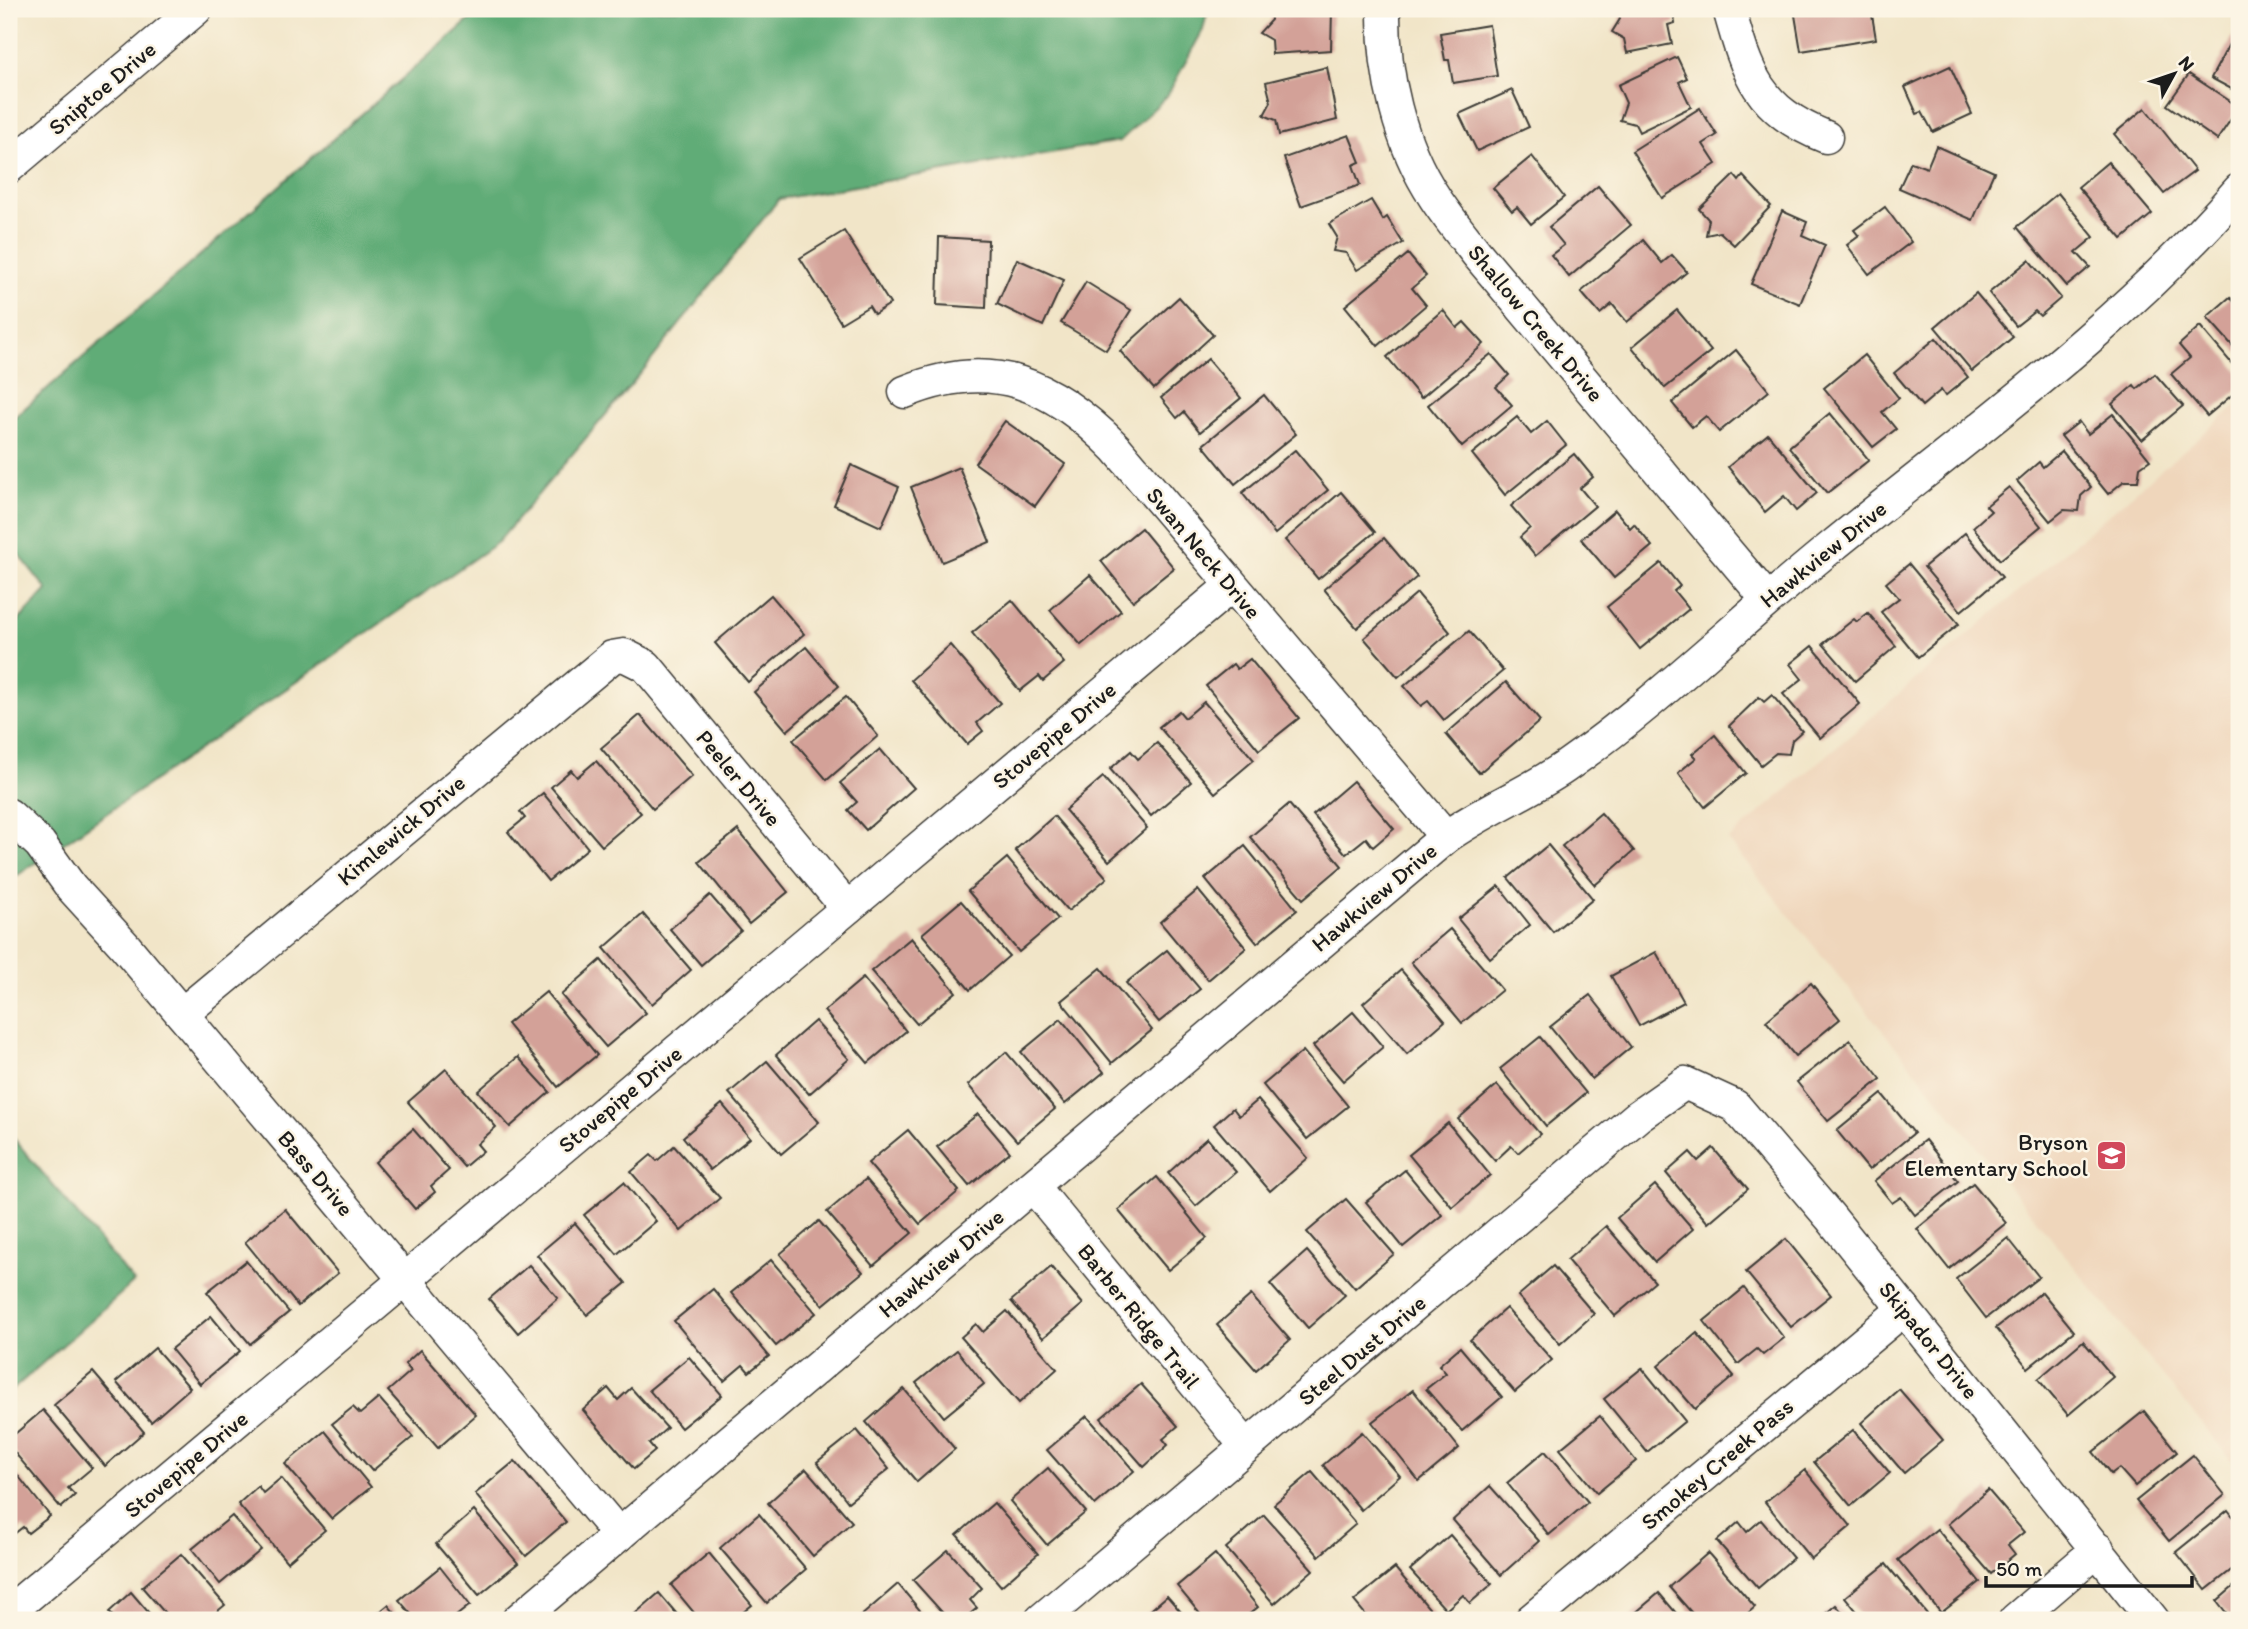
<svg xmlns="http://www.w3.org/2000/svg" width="2248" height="1629" font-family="Itim,sans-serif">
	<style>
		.built { fill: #efd6bb }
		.forest { fill: #60ac77; stroke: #3e644a; stroke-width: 2 }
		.building { fill: #d3a198 }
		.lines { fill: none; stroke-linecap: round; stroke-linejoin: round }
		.minor-casing { stroke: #3c3a36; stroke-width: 35 }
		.minor { stroke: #fff; stroke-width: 32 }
		.labels { text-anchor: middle; stroke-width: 5; stroke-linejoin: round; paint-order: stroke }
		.street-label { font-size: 23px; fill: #1c1c1c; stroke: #fcf5e5 }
		.poi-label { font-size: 23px; fill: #1c1c1c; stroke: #fcf5e5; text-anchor: end }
	</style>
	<rect width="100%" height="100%" fill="#fcf5e5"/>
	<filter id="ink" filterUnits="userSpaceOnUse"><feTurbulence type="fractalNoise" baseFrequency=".0143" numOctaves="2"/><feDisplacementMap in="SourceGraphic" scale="14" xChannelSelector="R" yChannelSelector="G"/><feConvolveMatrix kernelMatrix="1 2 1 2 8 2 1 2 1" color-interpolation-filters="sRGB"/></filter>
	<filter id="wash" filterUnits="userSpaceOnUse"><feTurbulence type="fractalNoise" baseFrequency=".00686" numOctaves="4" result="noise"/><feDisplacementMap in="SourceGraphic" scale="28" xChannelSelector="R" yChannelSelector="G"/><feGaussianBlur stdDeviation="1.57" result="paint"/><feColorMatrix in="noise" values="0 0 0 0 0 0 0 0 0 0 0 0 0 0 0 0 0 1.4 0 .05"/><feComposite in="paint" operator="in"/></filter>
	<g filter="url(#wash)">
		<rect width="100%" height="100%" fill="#f1e5c8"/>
		<!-- built -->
		<path class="built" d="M2239,403v1067l-511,-630z"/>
		<!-- forest -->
		<g class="forest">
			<path d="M482,9h726l-5,21 -36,66 -47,45 -341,58 -138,174 -143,169 -489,339v-250l38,-41 -38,-48v-120z"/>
			<path d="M9,1133l125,149 -125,111z"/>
		</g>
		<g id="blocks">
			<!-- building -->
			<g class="building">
				<path d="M1270,9h62l-1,41 -59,4 -1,-14 -12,-7 12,-13z"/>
				<path d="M1618,9h54l3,14 -7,2 4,19 -45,9 -3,-14 -12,-7 8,-13z"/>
				<path d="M1794,9h77l5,30 -75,12z"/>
				<path d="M1489,25l8,51 -44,7 -4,-23h-4l-5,-27z"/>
				<path d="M2236,31l3,1v61l-28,-15z"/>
				<path d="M1677,57l10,21 -8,4 12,25 -52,25 -4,-8 -15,-4 6,-17 -8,-18z"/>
				<path d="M1950,66l22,48 -39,18 -11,-20 -5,2 -12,-27z"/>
				<path d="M1327,67l10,53 -58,15 -3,-15 -12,-5 7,-13 -5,-20z"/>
				<path d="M2189,74l50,33 -22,33 -50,-35z"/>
				<path d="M1512,90l17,37 -52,24 -18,-37z"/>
				<path d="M1700,108l17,27 -14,9 13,20 -54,34 -30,-47z"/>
				<path d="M2145,108l50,63 -31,23 -50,-60z"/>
				<path d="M1349,135l11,27 -7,3 7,20 -59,21 -17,-48z"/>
				<path d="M1936,146l58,26 -21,48 -74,-32 12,-26 16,6z"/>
				<path d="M1532,156l32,41 -33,27 -14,-17 -5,4 -19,-23z"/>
				<path d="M2108,162l44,52 -30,25 -44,-52z"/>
				<path d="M1734,175l5,6 4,-5 28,30 -37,39 -14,-13 -14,3 3,-15 -10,-11z"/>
				<path d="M1598,186l33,39 -62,52 -18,-22 13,-10 -15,-18z"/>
				<path d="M2058,193l36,44 -18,15 14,15 -23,19 -50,-59z"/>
				<path d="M1371,200l12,20 4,-3 16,26 -46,27 -11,-17 -13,-2 4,-14 -8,-13z"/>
				<path d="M1885,207l26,35 -42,32 -22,-29 12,-9 -5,-6z"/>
				<path d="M1782,211l25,11 -5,13 23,10 -25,59 -49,-20z"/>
				<path d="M844,231l46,73 -16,10 -5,-8 -28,17 -41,-65z"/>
				<path d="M939,237l49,3 -2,68 -49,-3z"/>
				<path d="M1643,240l19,23 10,-8 15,17 -60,50 -15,-18 -12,10 -19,-22z"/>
				<path d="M1408,254l18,22 -14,12 14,17 -48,41 -33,-40z"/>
				<path d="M1017,259l47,21 -21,46 -46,-22z"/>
				<path d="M2029,260l32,38 -21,18 -5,-5 -19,15 -27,-33z"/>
				<path d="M1086,282l45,28 -25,40 -45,-27z"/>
				<path d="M1976,293l37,44 -41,34 -37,-44z"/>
				<path d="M1179,297l34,38 -59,54 -34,-38z"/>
				<path d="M2230,297l7,8 2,-2v50l-32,-36z"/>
				<path d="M1443,310l14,18 7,-6 20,22 -63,54 -34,-41z"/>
				<path d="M1677,310l34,41 -46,37 -33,-41z"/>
				<path d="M2200,326l39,46v17l-32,27 -36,-42 19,-16 -11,-13z"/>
				<path d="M1936,338l32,39 -23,19 -4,-6 -19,16 -28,-33z"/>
				<path d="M1736,350l33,41 -50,41 -13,-16 -14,11 -20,-24z"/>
				<path d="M1491,354l18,21 -13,12 16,18 -50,42 -34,-42z"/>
				<path d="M1864,355l35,43 -17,14 14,17 -23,18 -49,-59z"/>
				<path d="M1208,359l33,39 -41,34 -16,-20 -7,6 -16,-20z"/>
				<path d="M2155,374l28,32 -41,34 -30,-36 22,-19 3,4z"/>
				<path d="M1264,395l32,39 -61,50 -32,-39z"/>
				<path d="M1830,413l39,47 -42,33 -38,-46z"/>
				<path d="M2113,414l37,46 -10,7 -2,14h-14l-16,13 -47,-58 18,-14 9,12z"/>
				<path d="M1517,417l14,17 16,-13 19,24 -61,50 -33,-41z"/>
				<path d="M1005,421l60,43 -30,42 -60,-43z"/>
				<path d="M1768,434l49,59 -21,18 -12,-15 -19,16 -37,-45z"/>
				<path d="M1295,450l33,40 -53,44 -33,-41z"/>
				<path d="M2062,451l29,36 -10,9 -2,15 -15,-1 -14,11 -33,-40 22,-19 4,5z"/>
				<path d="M1574,454l19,23 -13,11 15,18 -60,50 -15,-19 10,-9 -19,-22z"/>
				<path d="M851,465l48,22 -18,40 -47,-22z"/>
				<path d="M959,467l31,75 -48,20 -31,-75z"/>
				<path d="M2009,487l32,39 -41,34 -27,-33 18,-16 -5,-5z"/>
				<path d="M1341,492l34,40 -57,47 -33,-39z"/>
				<path d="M1615,510l15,18 4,-4 18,22 -38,32 -33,-39z"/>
				<path d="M1141,528l33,40 -41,33 -32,-40z"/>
				<path d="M1965,533l37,44 -41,34 -37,-44z"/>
				<path d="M1384,538l33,39 -60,51 -33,-39z"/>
				<path d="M1661,563l19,23 -6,5 15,18 -49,40 -33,-42z"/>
				<path d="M1909,564l50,60 -41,33 -37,-45 18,-14 -13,-15z"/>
				<path d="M1090,575l31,36 -40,34 -31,-35z"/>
				<path d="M1417,593l33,39 -52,45 -34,-39z"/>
				<path d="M771,595l33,39 -56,48 -33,-39z"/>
				<path d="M1012,600l52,63 -21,18 -4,-5 -19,15 -48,-58z"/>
				<path d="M1868,613l28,33 -41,35 -32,-37 31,-25 3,3z"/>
				<path d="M1469,631l34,40 -59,49 -16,-19 -7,5 -17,-20z"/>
				<path d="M950,645l50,58 -23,20 6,8 -16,13 -56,-64z"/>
				<path d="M1812,646l48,58 -40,34 -37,-44 19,-15 -12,-15z"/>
				<path d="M806,647l33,39 -52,45 -33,-39z"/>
				<path d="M1250,659l49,59 -40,32 -53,-64 27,-22 4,5z"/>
				<path d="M1506,682l34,39 -61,52 -33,-39z"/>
				<path d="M1772,695l30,36 -10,9 -3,14 -13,-1 -15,12 -32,-39 30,-29 5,5z"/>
				<path d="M846,697l32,39 -51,44 -34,-40z"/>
				<path d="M1204,702l50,58 -39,33 -56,-66 20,-16 6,7z"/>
				<path d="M640,715l52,61 -39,33 -52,-61z"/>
				<path d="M1715,735l31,38 -41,34 -27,-34 18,-15 -4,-4z"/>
				<path d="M1157,743l34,39 -40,34 -41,-47 21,-18 7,8z"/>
				<path d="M880,749l34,39 -48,42 -18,-20 9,-8 -17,-19z"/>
				<path d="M596,761l45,52 -39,33 -51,-59 20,-17 6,7z"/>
				<path d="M1103,777l44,51 -38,33 -44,-51z"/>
				<path d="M1353,781l41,48 -21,18 -7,-9 -20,16 -33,-39z"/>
				<path d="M543,793l45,55 -40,33 -40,-49 17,-14 -5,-6z"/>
				<path d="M1289,804l53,62 -39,33 -53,-62z"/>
				<path d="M1601,813l33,38 -39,34 -33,-39z"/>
				<path d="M1054,816l53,62 -39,33 -53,-61z"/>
				<path d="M738,830l50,62 -39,32 -50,-62z"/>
				<path d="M1548,845l45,54 -40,33 -45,-54z"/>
				<path d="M1245,846l52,64 -40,33 -52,-64z"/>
				<path d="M1007,858l51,61 -39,33 -51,-61z"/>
				<path d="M1499,886l31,39 -40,33 -32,-39z"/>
				<path d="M1198,890l48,58 -38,32 -48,-58z"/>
				<path d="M710,895l31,36 -40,34 -31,-36z"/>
				<path d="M961,901l48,55 -39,34 -48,-56z"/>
				<path d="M643,914l48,56 -39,34 -48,-56z"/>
				<path d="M1450,929l52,61 -40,33 -51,-61z"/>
				<path d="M911,938l45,54 -39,32 -46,-53z"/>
				<path d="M1167,950l33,39 -41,33 -33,-39z"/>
				<path d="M1656,952l28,50 -45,24 -28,-50z"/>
				<path d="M601,960l45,53 -40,34 -45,-52z"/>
				<path d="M1101,968l51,62 -40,33 -51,-62z"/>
				<path d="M1401,970l44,51 -38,33 -44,-51z"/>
				<path d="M863,978l43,53 -38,32 -44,-52z"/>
				<path d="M1811,983l29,36 -45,37 -29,-35z"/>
				<path d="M546,992l51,63 -39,32 -51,-63z"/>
				<path d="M1590,995l41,52 -39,32 -42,-52z"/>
				<path d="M1353,1012l30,35 -40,34 -30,-35z"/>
				<path d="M1061,1019l43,53 -39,32 -44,-52z"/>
				<path d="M815,1021l34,38 -40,35 -33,-39z"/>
				<path d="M1540,1037l46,56 -40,33 -46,-57z"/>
				<path d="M1850,1040l31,39 -53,42 -31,-39z"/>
				<path d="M1303,1051l45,55 -41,33 -44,-54z"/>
				<path d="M1006,1052l49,57 -38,32 -49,-56z"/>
				<path d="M518,1057l32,35 -40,35 -32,-36z"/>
				<path d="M767,1061l52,61 -38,32 -52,-61z"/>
				<path d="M446,1069l50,58 -19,17 6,7 -19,16 -56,-65z"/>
				<path d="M1497,1085l43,49 -22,19 -7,-7 -16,15 -37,-42z"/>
				<path d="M1882,1094l32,39 -45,37 -32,-39z"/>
				<path d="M1258,1100l50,58 -38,33 -56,-66 19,-17 6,8z"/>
				<path d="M722,1104l28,34 -40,32 -27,-33z"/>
				<path d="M978,1114l32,38 -41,34 -32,-39z"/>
				<path d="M1448,1123l42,52 -38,32 -43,-52z"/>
				<path d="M413,1129l36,41 -18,16 4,6 -20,17 -40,-47z"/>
				<path d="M908,1130l51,61 -39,33 -52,-61z"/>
				<path d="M1207,1138l29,34 -40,34 -28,-33z"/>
				<path d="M1925,1140l33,41 -43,34 -14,-18 -9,6 -18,-22z"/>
				<path d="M674,1146l46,52 -39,33 -50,-59 20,-17 6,6z"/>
				<path d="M1713,1148l35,41 -40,34 -42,-50 24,-21 8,9z"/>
				<path d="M1405,1170l37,45 -39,32 -37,-45z"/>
				<path d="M1157,1177l50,61 -39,32 -50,-60z"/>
				<path d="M866,1179l46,54 -39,33 -46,-54z"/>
				<path d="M624,1182l32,39 -39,33 -33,-39z"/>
				<path d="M1973,1183l33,40 -57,46 -32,-40z"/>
				<path d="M1655,1185l38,44 -38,33 -38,-44z"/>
				<path d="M1346,1199l48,55 -39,34 -48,-56z"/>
				<path d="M285,1209l53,64 -40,33 -53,-64z"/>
				<path d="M819,1221l44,51 -40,33 -43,-51z"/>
				<path d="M575,1223l51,60 -39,32 -50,-60z"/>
				<path d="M1606,1226l49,56 -40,34 -48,-56z"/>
				<path d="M2008,1238l31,39 -53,41 -30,-39z"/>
				<path d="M1786,1239l45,56 -40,32 -45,-55z"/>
				<path d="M1307,1251l38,44 -37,33 -38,-44z"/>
				<path d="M771,1260l45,53 -40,33 -45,-53z"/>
				<path d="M246,1261l43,51 -39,32 -43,-52z"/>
				<path d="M529,1265l29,33 -40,35 -29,-34z"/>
				<path d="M1553,1266l41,48 -34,30 -42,-48z"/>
				<path d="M1051,1267l32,37 -40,34 -32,-37z"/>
				<path d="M1744,1288l40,50 -21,17 -6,-6 -19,15 -34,-43z"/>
				<path d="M713,1289l56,67 -20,16 -6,-7 -19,16 -50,-60z"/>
				<path d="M2042,1292l32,39 -46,37 -32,-40z"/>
				<path d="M1251,1295l39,45 -34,30 -39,-45z"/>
				<path d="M1506,1308l46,52 -37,32 -45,-52z"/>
				<path d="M1007,1311l50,58 -38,34 -58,-66 15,-13 7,8z"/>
				<path d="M211,1316l29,35 -40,33 -29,-35z"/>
				<path d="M1697,1333l37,43 -39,33 -37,-43z"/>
				<path d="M2083,1341l30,36 -45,38 -30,-36z"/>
				<path d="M1460,1347l42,50 -40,34 -36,-42 20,-16 -7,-8z"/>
				<path d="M155,1348l35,40 -39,34 -35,-40z"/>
				<path d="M420,1350l56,65 -38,33 -50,-57 23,-20 -6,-7z"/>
				<path d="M957,1350l27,34 -40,33 -28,-34z"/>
				<path d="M689,1357l33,38 -41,33 -32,-38z"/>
				<path d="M1642,1368l43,53 -38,31 -43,-53z"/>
				<path d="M93,1372l51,60 -39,34 -51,-61z"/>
				<path d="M1141,1384l37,42 -15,13 5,6 -24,22 -43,-49z"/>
				<path d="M608,1388l10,12 13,-12 36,40 -18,16 6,7 -21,18 -51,-59z"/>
				<path d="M904,1389l51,60 -38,33 -51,-60z"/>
				<path d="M1899,1389l44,51 -39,33 -43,-50z"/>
				<path d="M1413,1390l46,58 -40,33 -47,-59z"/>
				<path d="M379,1398l34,39 -41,34 -40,-47 21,-17 7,7z"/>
				<path d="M43,1410l49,58 -24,20 7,7 -14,13 -52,-62v-7z"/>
				<path d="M2144,1411l33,41 -42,34 -16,-18 -8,6 -18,-22z"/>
				<path d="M1087,1416l47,55 -39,34 -48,-55z"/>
				<path d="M1600,1416l36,45 -39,32 -37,-44z"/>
				<path d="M857,1430l32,39 -41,33 -31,-40z"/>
				<path d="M1853,1430l37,43 -39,33 -37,-44z"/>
				<path d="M325,1431l46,56 -39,32 -47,-55z"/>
				<path d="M1362,1432l38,44 -39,34 -38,-45z"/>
				<path d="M1545,1451l43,51 -39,33 -42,-52z"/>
				<path d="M2193,1455l32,40 -56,46 -33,-40z"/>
				<path d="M515,1461l51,61 -40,34 -51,-62z"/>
				<path d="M12,1468l38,48 -22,17 -5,-6 -14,11v-68z"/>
				<path d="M1048,1468l38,44 -39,33 -37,-44z"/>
				<path d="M806,1469l46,53 -39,34 -45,-53z"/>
				<path d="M1805,1470l46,56 -40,33 -46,-57z"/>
				<path d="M1312,1472l44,52 -37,32 -45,-52z"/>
				<path d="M281,1478l44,52 -38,32 -49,-58 20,-18 5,7z"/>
				<path d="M1490,1486l49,55 -38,34 -48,-55z"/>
				<path d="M1988,1490l36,42 -16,13 7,9 -24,20 -43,-50z"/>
				<path d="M994,1503l44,51 -37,32 -44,-51z"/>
				<path d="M2228,1510l11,14v40l-33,26 -30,-38z"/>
				<path d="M474,1511l44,52 -39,32 -43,-51z"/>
				<path d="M759,1514l47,55 -39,34 -47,-55z"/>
				<path d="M1264,1515l49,55 -39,34 -48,-56z"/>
				<path d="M232,1516l29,34 -41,34 -28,-35z"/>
				<path d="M1761,1520l32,38 -35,30 -41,-47 22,-19 8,10z"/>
				<path d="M1937,1529l43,53 -39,31 -43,-53z"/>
				<path d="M1450,1535l42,49 -22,19 -7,-8 -17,15 -36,-40z"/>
				<path d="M948,1550l34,38 -12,12 7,8 -14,12h-14l-36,-40z"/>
				<path d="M709,1553l43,52 -19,15h-33l-29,-35z"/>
				<path d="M1708,1553l47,54 -15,13h-42l-29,-33z"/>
				<path d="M181,1554l44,51 -18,15h-36l-29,-33z"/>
				<path d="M1215,1554l43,53 -16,13h-37l-28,-34z"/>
				<path d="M1886,1564l46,56h-68l-19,-23z"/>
				<path d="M440,1567l30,38 -19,15h-35l-17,-20z"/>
				<path d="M1395,1568l44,52h-69l-16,-19z"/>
				<path d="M2239,1582v38h-7l-15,-19z"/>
				<path d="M898,1584l30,36h-65l-3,-3z"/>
				<path d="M131,1592l24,28h-44l3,-2 -5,-6z"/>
				<path d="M659,1593l23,27h-54z"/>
				<path d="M1659,1593l23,27h-55z"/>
				<path d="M1167,1596l21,24h-49z"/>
				<path d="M388,1605l13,15h-31z"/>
				<path d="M1836,1605l13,15h-31z"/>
			</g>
		</g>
	</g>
	<g filter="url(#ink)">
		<use href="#blocks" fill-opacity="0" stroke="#3c3a36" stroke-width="2"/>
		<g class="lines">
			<defs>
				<g id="minor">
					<path d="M1384,9c-1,64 15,135 51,189 13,20 28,38 42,56l290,345"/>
					<path d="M1729,9c18,65 29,101 97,128"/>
					<path d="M9,167l187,-158"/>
					<path d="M905,392c87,-36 148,-8 211,56l330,389"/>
					<path d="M9,815l31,29 31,43 53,58 495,590"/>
					<path d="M182,1014l430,-357 12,-2 22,11 201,242"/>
					<path d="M1033,1186l213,260"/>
					<path d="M9,1612l1222,-1026"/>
					<path d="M518,1620l928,-783c38,-27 81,-44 119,-70 93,-65 176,-147 265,-219 140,-114 291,-221 409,-358"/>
					<path d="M1041,1620l597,-504 47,-33 50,23 95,111 323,403"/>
					<path d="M1531,1620l373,-311"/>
					<path d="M2015,1620l83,-71"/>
				</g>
			</defs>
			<!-- minor casing -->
			<use href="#minor" class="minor-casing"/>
			<!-- minor -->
			<use href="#minor" class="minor"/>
		</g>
	</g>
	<!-- icons -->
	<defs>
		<symbol id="school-square" viewBox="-11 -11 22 22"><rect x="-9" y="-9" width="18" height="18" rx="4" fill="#d1495b" stroke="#fcf5e5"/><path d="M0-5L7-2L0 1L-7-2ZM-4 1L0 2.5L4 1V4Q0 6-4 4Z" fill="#fff"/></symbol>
	</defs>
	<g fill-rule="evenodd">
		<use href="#school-square" x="2094" y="1138" width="35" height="35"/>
	</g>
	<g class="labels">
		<!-- street labels -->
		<g class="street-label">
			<text transform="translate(102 88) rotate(-40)" y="8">Sniptoe Drive</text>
			<text transform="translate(1536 323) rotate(50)" y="8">Shallow Creek Drive</text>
			<text transform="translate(1204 553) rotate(50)" y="8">Swan Neck Drive</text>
			<text transform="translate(1823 554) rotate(-39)" y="8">Hawkview Drive</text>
			<text transform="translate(1054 735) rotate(-40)" y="8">Stovepipe Drive</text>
			<text transform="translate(739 778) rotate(50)" y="8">Peeler Drive</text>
			<text transform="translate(401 830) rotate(-40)" y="8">Kimlewick Drive</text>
			<text transform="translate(1374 897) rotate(-40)" y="8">Hawkview Drive</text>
			<text transform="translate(620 1099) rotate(-40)" y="8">Stovepipe Drive</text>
			<text transform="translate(316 1173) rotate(50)" y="8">Bass Drive</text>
			<text transform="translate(941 1263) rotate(-40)" y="8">Hawkview Drive</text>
			<text transform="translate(1139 1316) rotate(51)" y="8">Barber Ridge Trail</text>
			<text transform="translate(1929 1340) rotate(51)" y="8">Skipador Drive</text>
			<text transform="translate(1362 1350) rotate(-40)" y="8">Steel Dust Drive</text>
			<text transform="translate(186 1464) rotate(-40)" y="8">Stovepipe Drive</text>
			<text transform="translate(1717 1464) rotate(-40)" y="8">Smokey Creek Pass</text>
		</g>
		<!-- poi labels -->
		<g class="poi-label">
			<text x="2088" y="1150">Bryson<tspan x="2088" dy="26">Elementary School</tspan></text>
		</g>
	</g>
	<!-- margin -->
	<rect width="2248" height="1629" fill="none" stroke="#fcf5e5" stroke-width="35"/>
	<!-- north arrow -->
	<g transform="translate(2174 74) rotate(50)" stroke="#fcf5e5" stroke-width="5" paint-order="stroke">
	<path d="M0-5L12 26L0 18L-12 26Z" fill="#1c1c1c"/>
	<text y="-10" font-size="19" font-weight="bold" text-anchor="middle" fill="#1c1c1c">N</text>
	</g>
	<!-- scale -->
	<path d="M1986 1576v10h206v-10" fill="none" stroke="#1c1c1c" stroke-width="3.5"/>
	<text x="1996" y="1576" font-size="21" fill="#1c1c1c" stroke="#fcf5e5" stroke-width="5" paint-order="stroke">50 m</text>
</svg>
